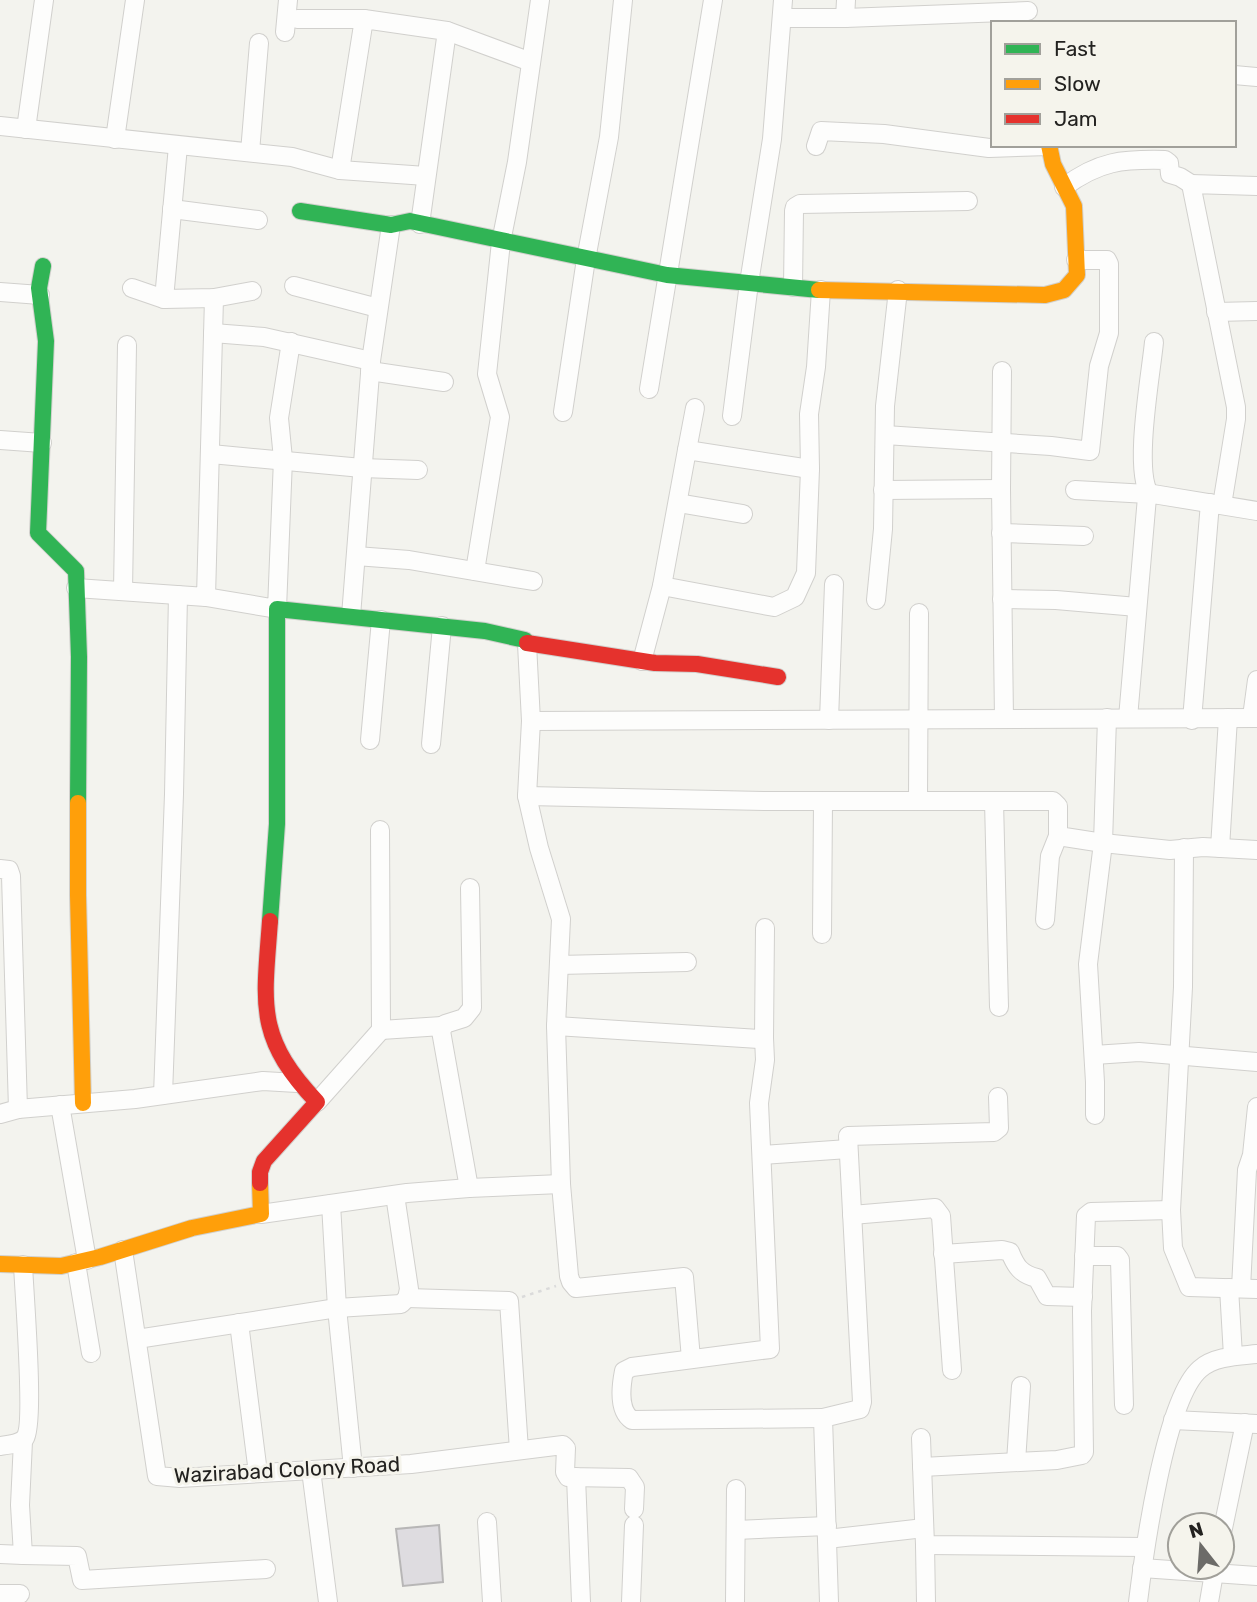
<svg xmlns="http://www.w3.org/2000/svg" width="1257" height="1602" font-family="Rubik,sans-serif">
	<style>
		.building { fill: #dedce0; stroke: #b7b6b6; stroke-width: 2 }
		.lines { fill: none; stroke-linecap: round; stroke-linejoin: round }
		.street-casing { stroke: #d1d0cd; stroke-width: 20 }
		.fast-casing { stroke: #d1d0cd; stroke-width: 18 }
		.slow-casing { stroke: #d1d0cd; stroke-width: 18 }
		.jam-casing { stroke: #d1d0cd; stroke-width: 18 }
		.path { stroke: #dadada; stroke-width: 2.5; stroke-dasharray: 3.5 5; stroke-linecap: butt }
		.street { stroke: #fdfdfc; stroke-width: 18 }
		.fast { stroke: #30b455; stroke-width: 16 }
		.slow { stroke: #ff9f0a; stroke-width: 16 }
		.jam { stroke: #e5322d; stroke-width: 16 }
		.labels { text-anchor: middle; stroke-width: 6; stroke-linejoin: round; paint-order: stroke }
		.street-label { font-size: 21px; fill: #232220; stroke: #f5f4ec }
	</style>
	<rect width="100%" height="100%" fill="#f3f3ee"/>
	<!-- building -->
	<path class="building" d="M439,1525l4,57 -40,4 -7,-57z"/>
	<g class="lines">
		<defs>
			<g id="street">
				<path d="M782,18h63l183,-7"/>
				<path d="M845,18l1,-18"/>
				<path d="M297,19h67"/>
				<path d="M447,31l84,31"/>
				<path d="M285,32l3,-32"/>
				<path d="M1234,75l23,2"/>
				<path d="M0,126l292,31 48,13 86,6"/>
				<path d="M26,129l18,-129"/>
				<path d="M115,139l20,-139"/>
				<path d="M816,146l5,-15 63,3 105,14 60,-2"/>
				<path d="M250,152l9,-109"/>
				<path d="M340,170l24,-151 83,12 -27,193"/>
				<path d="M1064,187c35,-26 58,-28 101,-27l4,3 1,11 10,3 11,7"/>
				<path d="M172,209l86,11"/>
				<path d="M294,286l84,22"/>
				<path d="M793,287l1,-76 1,-4 5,-3 168,-3"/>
				<path d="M132,288l32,11 50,-1 38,-7"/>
				<path d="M0,292l40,3"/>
				<path d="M164,299l14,-153"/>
				<path d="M1216,312l41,-1"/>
				<path d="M213,333l51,4 107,24"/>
				<path d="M370,371l74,11"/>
				<path d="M1002,371l-1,118 3,230"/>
				<path d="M649,389l64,-389"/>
				<path d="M563,412l23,-153 23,-122 14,-137"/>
				<path d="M732,416l17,-133 23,-144 11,-139"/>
				<path d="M885,435l166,11 39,5 9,-85 10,-33v-69l-2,-4h-31"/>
				<path d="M0,440l42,3"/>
				<path d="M687,450l8,-42"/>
				<path d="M211,454l151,14 56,2"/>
				<path d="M883,490l118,-1"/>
				<path d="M1075,490l73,4 -1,3"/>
				<path d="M1150,495c-17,-24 1,-121 4,-153"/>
				<path d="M678,503l65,11"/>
				<path d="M1222,505l14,-86v-12l-45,-223 66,2"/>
				<path d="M1001,533l83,3"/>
				<path d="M356,556l53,4 124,21"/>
				<path d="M475,571l25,-154 -13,-43 14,-132 16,-80 23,-162"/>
				<path d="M662,586l112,21 21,-10 11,-24 4,-104 -1,-55 7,-47 5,-77"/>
				<path d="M76,588l130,9 8,-299"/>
				<path d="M123,591l4,-246"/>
				<path d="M206,597l71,12 6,-150 -4,-41 12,-76"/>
				<path d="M1002,599l54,1 81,7"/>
				<path d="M876,600l7,-71 2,-123 13,-116"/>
				<path d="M351,616l20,-255 20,-136"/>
				<path d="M527,644l4,77 -4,75 12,52 22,71 -5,107 5,158 8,92 2,6 5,6 108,-11 7,82"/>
				<path d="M642,661l20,-75 25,-136 123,19"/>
				<path d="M1252,717l5,-37"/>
				<path d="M1128,718l19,-221 6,-3 104,17"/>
				<path d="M829,720l5,-136"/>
				<path d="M1192,720l18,-217"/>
				<path d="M531,721l726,-3"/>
				<path d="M370,740l11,-120"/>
				<path d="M431,744l11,-118"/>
				<path d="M527,796l237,5h289l5,5v30l45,7 67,7 33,-3 54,3"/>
				<path d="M918,801l1,-188"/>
				<path d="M994,801l5,206"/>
				<path d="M1184,848l-1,139 -12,223 2,38 16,39 68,2"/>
				<path d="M1220,848l8,-130"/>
				<path d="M0,869l9,1 2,6 7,233 117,-10 128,-18 34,2"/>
				<path d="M1045,920l5,-64 8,-20"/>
				<path d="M822,934l1,-133"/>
				<path d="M559,965l128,-3"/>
				<path d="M556,1026l203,13 5,-1 1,-110"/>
				<path d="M381,1030l61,-4"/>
				<path d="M764,1038l1,22 -6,43 11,246 -138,18 -8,4c-3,15 -6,40 8,49l191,-2"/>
				<path d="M1094,1055l45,-3 118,10"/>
				<path d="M163,1095l11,-301 4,-199"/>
				<path d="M317,1102l64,-72 -1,-200"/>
				<path d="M60,1105l27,155"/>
				<path d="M0,1114l18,-5"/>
				<path d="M1095,1115v-33l-7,-118 15,-121 4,-125"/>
				<path d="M762,1155l86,-6"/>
				<path d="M469,1188l-28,-157 4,-7 19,-6 8,-10 -2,-120"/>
				<path d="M331,1204l6,104 16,160"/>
				<path d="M261,1214l146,-21 62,-5 92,-4"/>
				<path d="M852,1215l83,-7 6,8 11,154"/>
				<path d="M123,1250l34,226 23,2 231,-14 152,-19 3,3 -1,24 3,5 61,1 6,9 -1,22"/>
				<path d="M943,1254l59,-4 8,2c6,15 11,22 27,26l10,18 36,1"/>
				<path d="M1084,1256h33l3,4 4,145"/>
				<path d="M76,1263l15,90"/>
				<path d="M1229,1288l4,68"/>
				<path d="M1241,1288l6,-118 5,-15 5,-48"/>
				<path d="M407,1298l102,3 10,149"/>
				<path d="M239,1323l19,150"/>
				<path d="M137,1339l200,-31 64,-4 6,-6 2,-9 -14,-94"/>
				<path d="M1173,1420l84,4"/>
				<path d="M921,1438l4,107 220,2"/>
				<path d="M23,1441l-3,64 3,50 54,1 5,24 184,-11"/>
				<path d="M0,1446c7,-1 20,-2 25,-8 10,-14 -1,-148 -2,-173"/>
				<path d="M1016,1462l5,-76"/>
				<path d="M922,1467l135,-7 25,-5 2,-3 -2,-141 4,-95 5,-4 80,-2"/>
				<path d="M311,1470l17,132"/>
				<path d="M576,1477l5,125"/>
				<path d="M487,1522l5,80"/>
				<path d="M736,1530l91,-4"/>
				<path d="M1222,1533l23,-110"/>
				<path d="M827,1539l97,-11"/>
				<path d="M925,1545l1,57"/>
				<path d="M0,1554l23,1"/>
				<path d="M1142,1568l115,8"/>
				<path d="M0,1594h20"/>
				<path d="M631,1602l3,-77"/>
				<path d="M735,1602l1,-113"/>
				<path d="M829,1602l-6,-184 37,-9 2,-7 -14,-266 146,-4 5,-4 -1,-31"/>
				<path d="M1138,1602c6,-49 27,-203 62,-233 15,-13 39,-13 57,-15"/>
				<path d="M1209,1602l6,-35"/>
			</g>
			<g id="fast">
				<path d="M300,211l91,14 19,-4 257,54 152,15"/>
				<path d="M43,266l-4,22 7,53 -8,192 38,38 3,86 -1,146"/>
				<path d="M270,921l7,-97v-215l208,22 40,9 2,3"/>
			</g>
			<g id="slow">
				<path d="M819,290l226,5 19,-5 13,-15 -3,-69 -21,-42 -4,-19"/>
				<path d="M78,803v92l5,208"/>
				<path d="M0,1264l61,2 39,-9 92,-29 69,-14 -1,-31"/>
			</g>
			<g id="jam">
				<path d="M527,643l128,20 42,1 81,13"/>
				<path d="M260,1183v-11l4,-11 53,-59c-62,-65 -53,-98 -47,-181"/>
			</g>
		</defs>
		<!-- street casing -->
		<use href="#street" class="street-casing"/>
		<!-- fast casing -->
		<use href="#fast" class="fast-casing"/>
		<!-- slow casing -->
		<use href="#slow" class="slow-casing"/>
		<!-- jam casing -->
		<use href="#jam" class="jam-casing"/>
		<!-- path -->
		<path class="path" d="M522,1297l34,-11"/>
		<!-- street -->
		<use href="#street" class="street"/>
		<!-- fast -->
		<use href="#fast" class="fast"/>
		<!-- slow -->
		<use href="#slow" class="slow"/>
		<!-- jam -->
		<use href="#jam" class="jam"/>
	</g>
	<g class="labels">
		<!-- street labels -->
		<g class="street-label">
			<text transform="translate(287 1470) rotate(-3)" y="7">Wazirabad Colony Road</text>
		</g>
	</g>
	<!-- legend -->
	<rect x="991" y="21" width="245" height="126" fill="#f5f4ec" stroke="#a1a09a" stroke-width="2"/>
	<rect x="1005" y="44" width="35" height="10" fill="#30b455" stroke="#a1a09a" stroke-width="2"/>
	<text x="1054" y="56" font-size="21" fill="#232220">Fast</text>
	<rect x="1005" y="79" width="35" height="10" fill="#ff9f0a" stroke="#a1a09a" stroke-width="2"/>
	<text x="1054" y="91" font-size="21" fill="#232220">Slow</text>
	<rect x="1005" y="114" width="35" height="10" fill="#e5322d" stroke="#a1a09a" stroke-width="2"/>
	<text x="1054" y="126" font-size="21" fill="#232220">Jam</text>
	<!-- north arrow -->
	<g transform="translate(1201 1546) rotate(343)"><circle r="33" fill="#f5f4ec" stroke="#a1a09a" stroke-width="2"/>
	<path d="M0-5L12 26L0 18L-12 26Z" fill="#6c6b68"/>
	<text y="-10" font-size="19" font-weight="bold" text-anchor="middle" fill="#232220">N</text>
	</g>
</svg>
